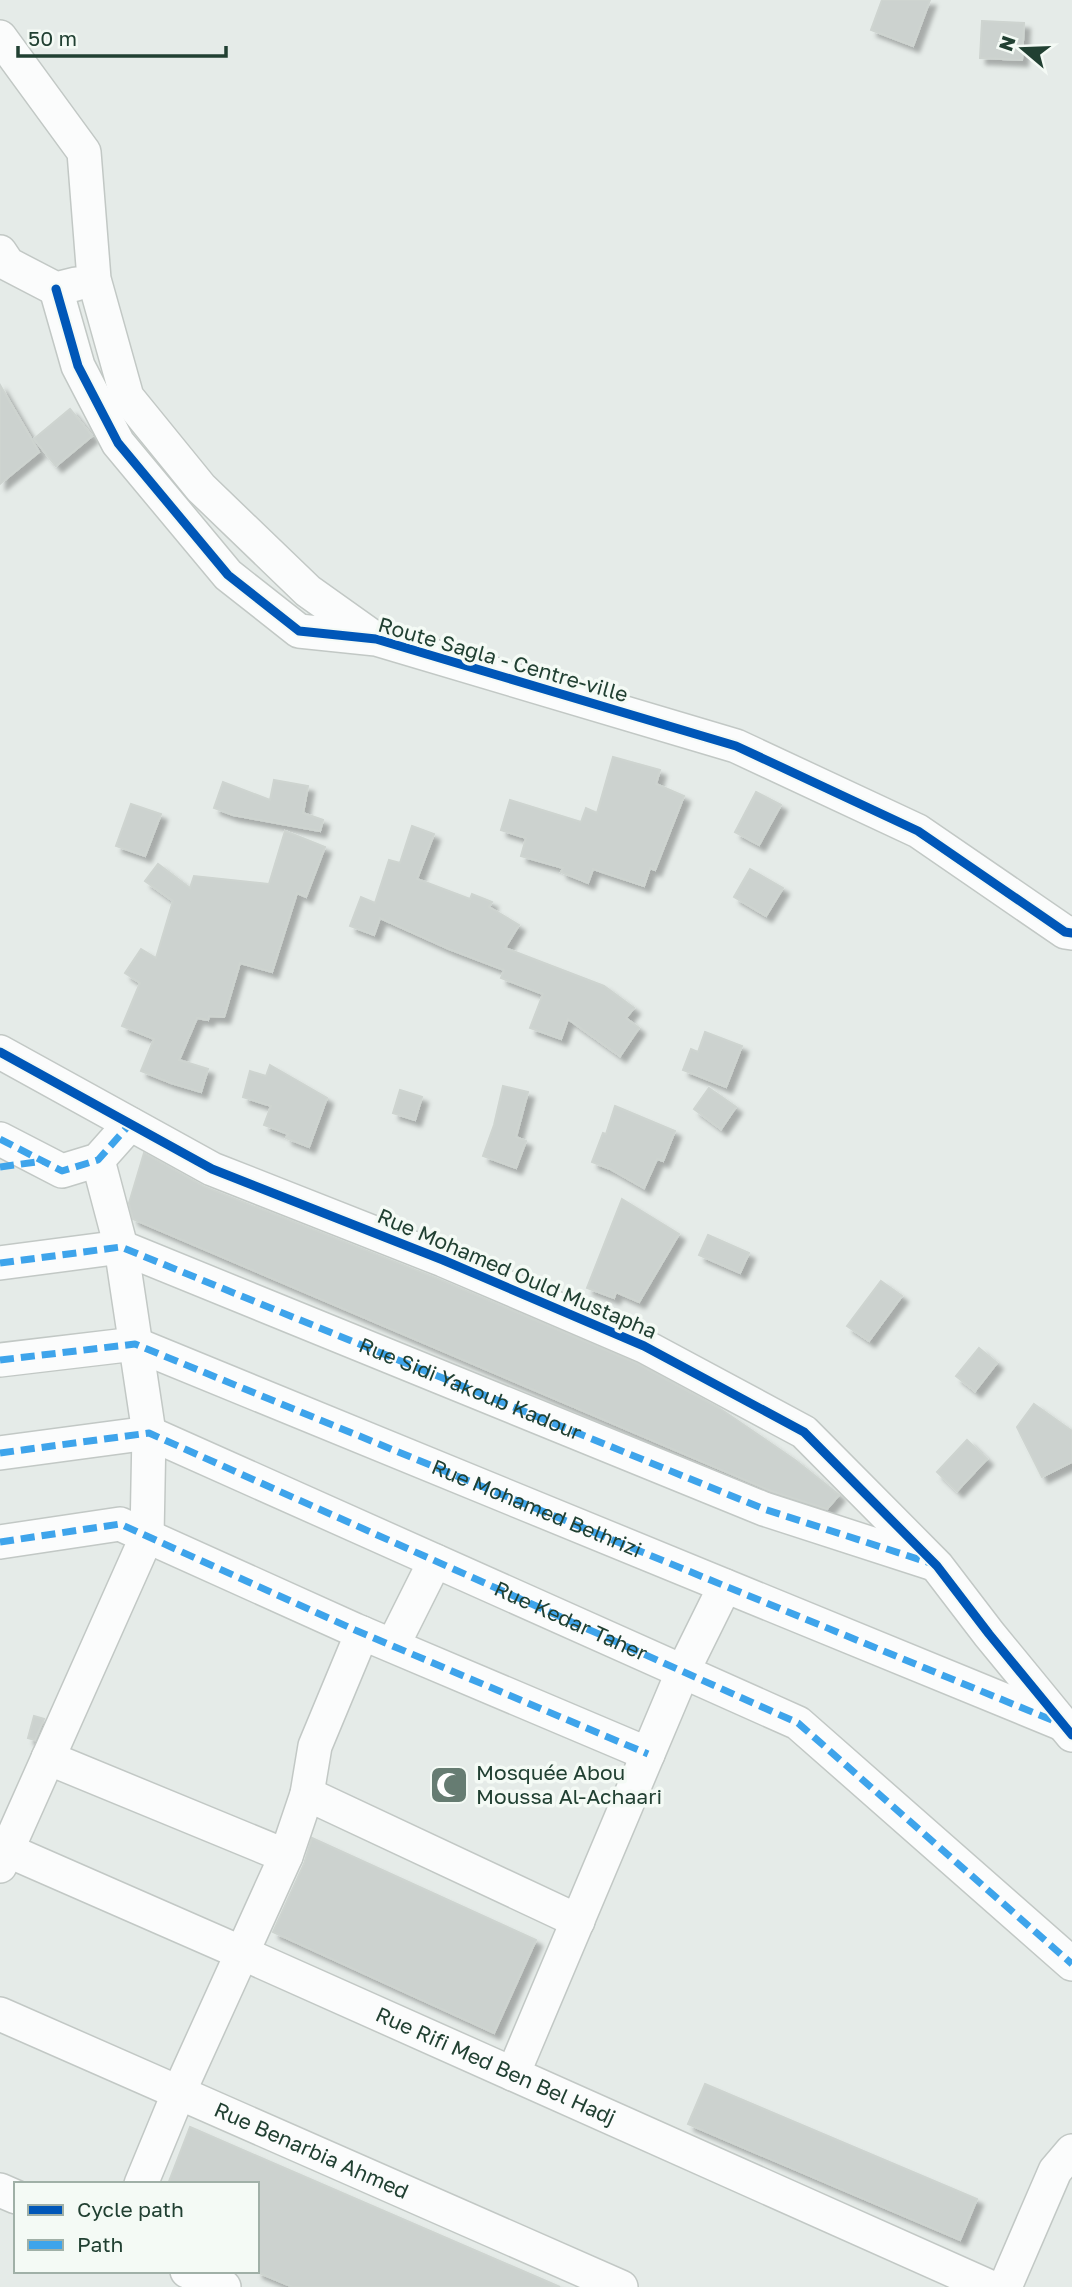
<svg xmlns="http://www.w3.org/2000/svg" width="1072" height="2287" font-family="'Golos Text',sans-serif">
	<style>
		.building { fill: #ccd2cf; stroke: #ced4d0; stroke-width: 2; filter: url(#shadow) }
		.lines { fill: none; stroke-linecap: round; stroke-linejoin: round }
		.minor-casing { stroke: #c2c8c5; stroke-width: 36 }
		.minor { stroke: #fbfcfc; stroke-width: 33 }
		.quiet { stroke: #3ea4eb; stroke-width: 7; stroke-dasharray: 14 7; stroke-linecap: butt }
		.cycleway-casing { stroke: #f4faf5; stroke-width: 13 }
		.cycleway { stroke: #0057b8; stroke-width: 9 }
		.labels { text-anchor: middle; stroke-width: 7; stroke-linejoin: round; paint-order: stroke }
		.street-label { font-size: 21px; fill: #214032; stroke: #f4faf5 }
		.poi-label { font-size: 21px; fill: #214032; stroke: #f4faf5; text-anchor: start }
	</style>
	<defs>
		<filter id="shadow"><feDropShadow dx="6" dy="6" stdDeviation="2" flood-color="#0004"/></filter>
	</defs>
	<rect width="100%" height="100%" fill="#e5ebe8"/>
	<!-- building -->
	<g class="building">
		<path d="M882,0h48l-17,46 -42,-16z"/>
		<path d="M982,21l42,2 -2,37 -42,-2z"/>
		<path d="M0,385l39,67 -39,32z"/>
		<path d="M70,409l22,27 -36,30 -22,-27z"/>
		<path d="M613,757l47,13 -4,14 28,12 -29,74 -5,-2 -6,18 -51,-17 -5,14 -27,-11 2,-4 -42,-12 5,-18 -25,-8 9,-30 71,22 5,-14 11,5z"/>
		<path d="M274,780l34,6 -5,27 20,7 -3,11 -87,-16 -19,-7 9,-26 47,18z"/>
		<path d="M756,792l25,13 -22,40 -24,-13z"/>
		<path d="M131,804l30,10 -16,42 -29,-10z"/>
		<path d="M412,826l22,8 -17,45 53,20 2,-5 20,8 -3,5 30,18 -14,23 99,38 30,22 -8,10 13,10 -19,28 -52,-37 -7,20 -31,-11 13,-34 -42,-16 3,-8 -55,-21 -69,-31 -6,17 -24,-9 11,-29 14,6 14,-43 11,3z"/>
		<path d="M285,831l40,16 -19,50 -9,-4 -25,79 -32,-9 -16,54 -15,-1 -1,4 -11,-2 -18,42 29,9 -7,23 -30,-9 -30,-12 13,-32 -32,-13 18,-43 -15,-10 16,-24 15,9 17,-57 -28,-20 13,-17 32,24 4,-12 75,8z"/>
		<path d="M750,869l33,19 -17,28 -32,-19z"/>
		<path d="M705,1032l37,14 -16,41 -43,-17 8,-21 7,3z"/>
		<path d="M270,1065l57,33 -18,49 -23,-9 2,-4 -24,-9 7,-19 -28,-9 7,-26 16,5z"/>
		<path d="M503,1086l25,6 -12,45 10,4 -10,27 -33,-12 11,-31z"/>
		<path d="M709,1088l27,19 -15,22 -27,-20z"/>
		<path d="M400,1090l22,7 -7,23 -22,-7z"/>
		<path d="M615,1106l60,25 -12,30 -6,-2 -13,29 -34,-19 -18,-7 11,-29 3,1z"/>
		<path d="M144,1153l61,34 231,91 200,85 83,45 76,52 44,35 -12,14 -56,-18 -638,-272 -4,-16z"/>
		<path d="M622,1199l57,35 -40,68 -23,-10 -2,6 -27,-10z"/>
		<path d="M708,1235l41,18 -9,20 -41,-18z"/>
		<path d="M881,1281l21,15 -33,45 -22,-15z"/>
		<path d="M979,1348l18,15 -22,28 -19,-15z"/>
		<path d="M1034,1404l38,27v31l-30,15 -25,-50z"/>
		<path d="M967,1440l20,19 -30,32 -20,-19z"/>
		<path d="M34,1716l10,3 -9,21 -7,-2z"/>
		<path d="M312,1838l224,102 -42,93 -221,-101 31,-68z"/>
		<path d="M705,2084l272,115 -17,41 -272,-116z"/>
		<path d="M190,2127l370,160h-267l-36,-15v-88h-89z"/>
	</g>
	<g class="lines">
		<defs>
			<g id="minor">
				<path d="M0,37l84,115 10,127 33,118 74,91 107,103 66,47"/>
				<path d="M0,252l8,12 48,25 20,-5"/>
				<path d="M56,289l22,77 40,77 110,132 71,56 77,8 360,107 182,85 147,101 7,1"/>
				<path d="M0,1052l212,117 231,91 201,86 160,86 133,134 52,68 83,101"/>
				<path d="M0,1139l62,32 36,-11 32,-36"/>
				<path d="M0,1263l121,-16 643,262 167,54"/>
				<path d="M0,1360l135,-16 925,379"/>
				<path d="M0,1453l149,-20 649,290 274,241"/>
				<path d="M0,1542l120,-18 235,106 293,124"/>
				<path d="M393,1645l42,-84"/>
				<path d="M48,1758l238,98"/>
				<path d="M307,1794l271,127"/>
				<path id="s1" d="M0,1847l242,106 748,334"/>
				<path d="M0,1866l147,-330 2,-103 -28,-186 -23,-87"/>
				<path id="s2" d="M0,2014l621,273"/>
				<path d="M513,2074l170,-403 42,-85"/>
				<path d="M141,2184l38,-92 107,-236 21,-62 8,-48 47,-113"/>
				<path d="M0,2190l16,7"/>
				<path d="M187,2271l37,16"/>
				<path d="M1005,2287l50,-116 17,-20"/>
			</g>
		</defs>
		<!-- minor casing -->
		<use href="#minor" class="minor-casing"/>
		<!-- minor -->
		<use href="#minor" class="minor"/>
		<!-- quiet -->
		<g class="quiet">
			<path d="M0,1139l62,32 36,-11 32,-36"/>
			<path d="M0,1167l43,-6"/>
			<path id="s3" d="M0,1263l121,-16 643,262 166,54"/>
			<path id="s4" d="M0,1360l135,-16 924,379"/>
			<path id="s5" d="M0,1453l149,-20 649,290 274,241"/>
			<path d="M0,1542l120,-18 235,106 293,124"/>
		</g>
		<defs>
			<g id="cycleway">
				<path d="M56,289l22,77 40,77 110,132 71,56 77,8 360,107 182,85 147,101 7,1"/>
				<path d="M0,1052l212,117 231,91 201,86 160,86 133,134 52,68 83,101"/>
			</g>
		</defs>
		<!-- cycleway casing -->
		<use href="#cycleway" class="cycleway-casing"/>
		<!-- cycleway -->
		<use href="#cycleway" class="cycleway"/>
	</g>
	<!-- icons -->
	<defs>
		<symbol id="mosque-square" viewBox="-11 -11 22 22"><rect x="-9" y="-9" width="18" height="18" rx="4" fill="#667c72" stroke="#f4faf5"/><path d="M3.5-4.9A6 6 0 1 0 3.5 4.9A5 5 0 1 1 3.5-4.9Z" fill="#fff"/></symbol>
	</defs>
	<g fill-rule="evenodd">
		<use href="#mosque-square" x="427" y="1763" width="44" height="44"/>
	</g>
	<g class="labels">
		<!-- street labels -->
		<g class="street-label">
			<text transform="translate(503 660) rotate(16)" y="7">Route Sagla - Centre-ville</text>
			<text transform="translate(517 1274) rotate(23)" y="7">Rue Mohamed Ould Mustapha</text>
			<text dy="7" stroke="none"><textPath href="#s3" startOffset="499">Rue Sidi Yakoub Kadour</textPath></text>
			<text dy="7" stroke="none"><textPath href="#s4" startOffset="570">Rue Mohamed Belhrizi</textPath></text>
			<text dy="7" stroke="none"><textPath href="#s5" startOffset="612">Rue Kedar Taher</textPath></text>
			<text dy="7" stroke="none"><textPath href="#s1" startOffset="542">Rue Rifi Med Ben Bel Hadj</textPath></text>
			<text dy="7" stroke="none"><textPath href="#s2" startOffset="340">Rue Benarbia Ahmed</textPath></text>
		</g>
		<!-- poi labels -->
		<g class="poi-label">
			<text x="476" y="1780">Mosquée Abou<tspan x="476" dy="24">Moussa Al-Achaari</tspan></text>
		</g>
	</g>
	<!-- legend -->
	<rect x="14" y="2182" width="245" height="91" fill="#f4faf5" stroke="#a0b0a7" stroke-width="2"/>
	<rect x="28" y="2205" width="35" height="10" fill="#0057b8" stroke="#a0b0a7" stroke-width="2"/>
	<text x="77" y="2217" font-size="21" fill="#214032">Cycle path</text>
	<rect x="28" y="2240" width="35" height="10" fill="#3ea4eb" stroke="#a0b0a7" stroke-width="2"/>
	<text x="77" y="2252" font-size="21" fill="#214032">Path</text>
	<!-- north arrow -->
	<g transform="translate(1023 49) rotate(289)" stroke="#f4faf5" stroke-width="5" paint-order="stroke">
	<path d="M0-5L12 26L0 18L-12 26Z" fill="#214032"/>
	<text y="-10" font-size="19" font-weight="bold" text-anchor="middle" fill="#214032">N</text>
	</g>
	<!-- scale -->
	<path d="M18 46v10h208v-10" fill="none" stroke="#214032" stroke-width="3.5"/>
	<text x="28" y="46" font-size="21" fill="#214032" stroke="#f4faf5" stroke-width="5" paint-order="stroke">50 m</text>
</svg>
